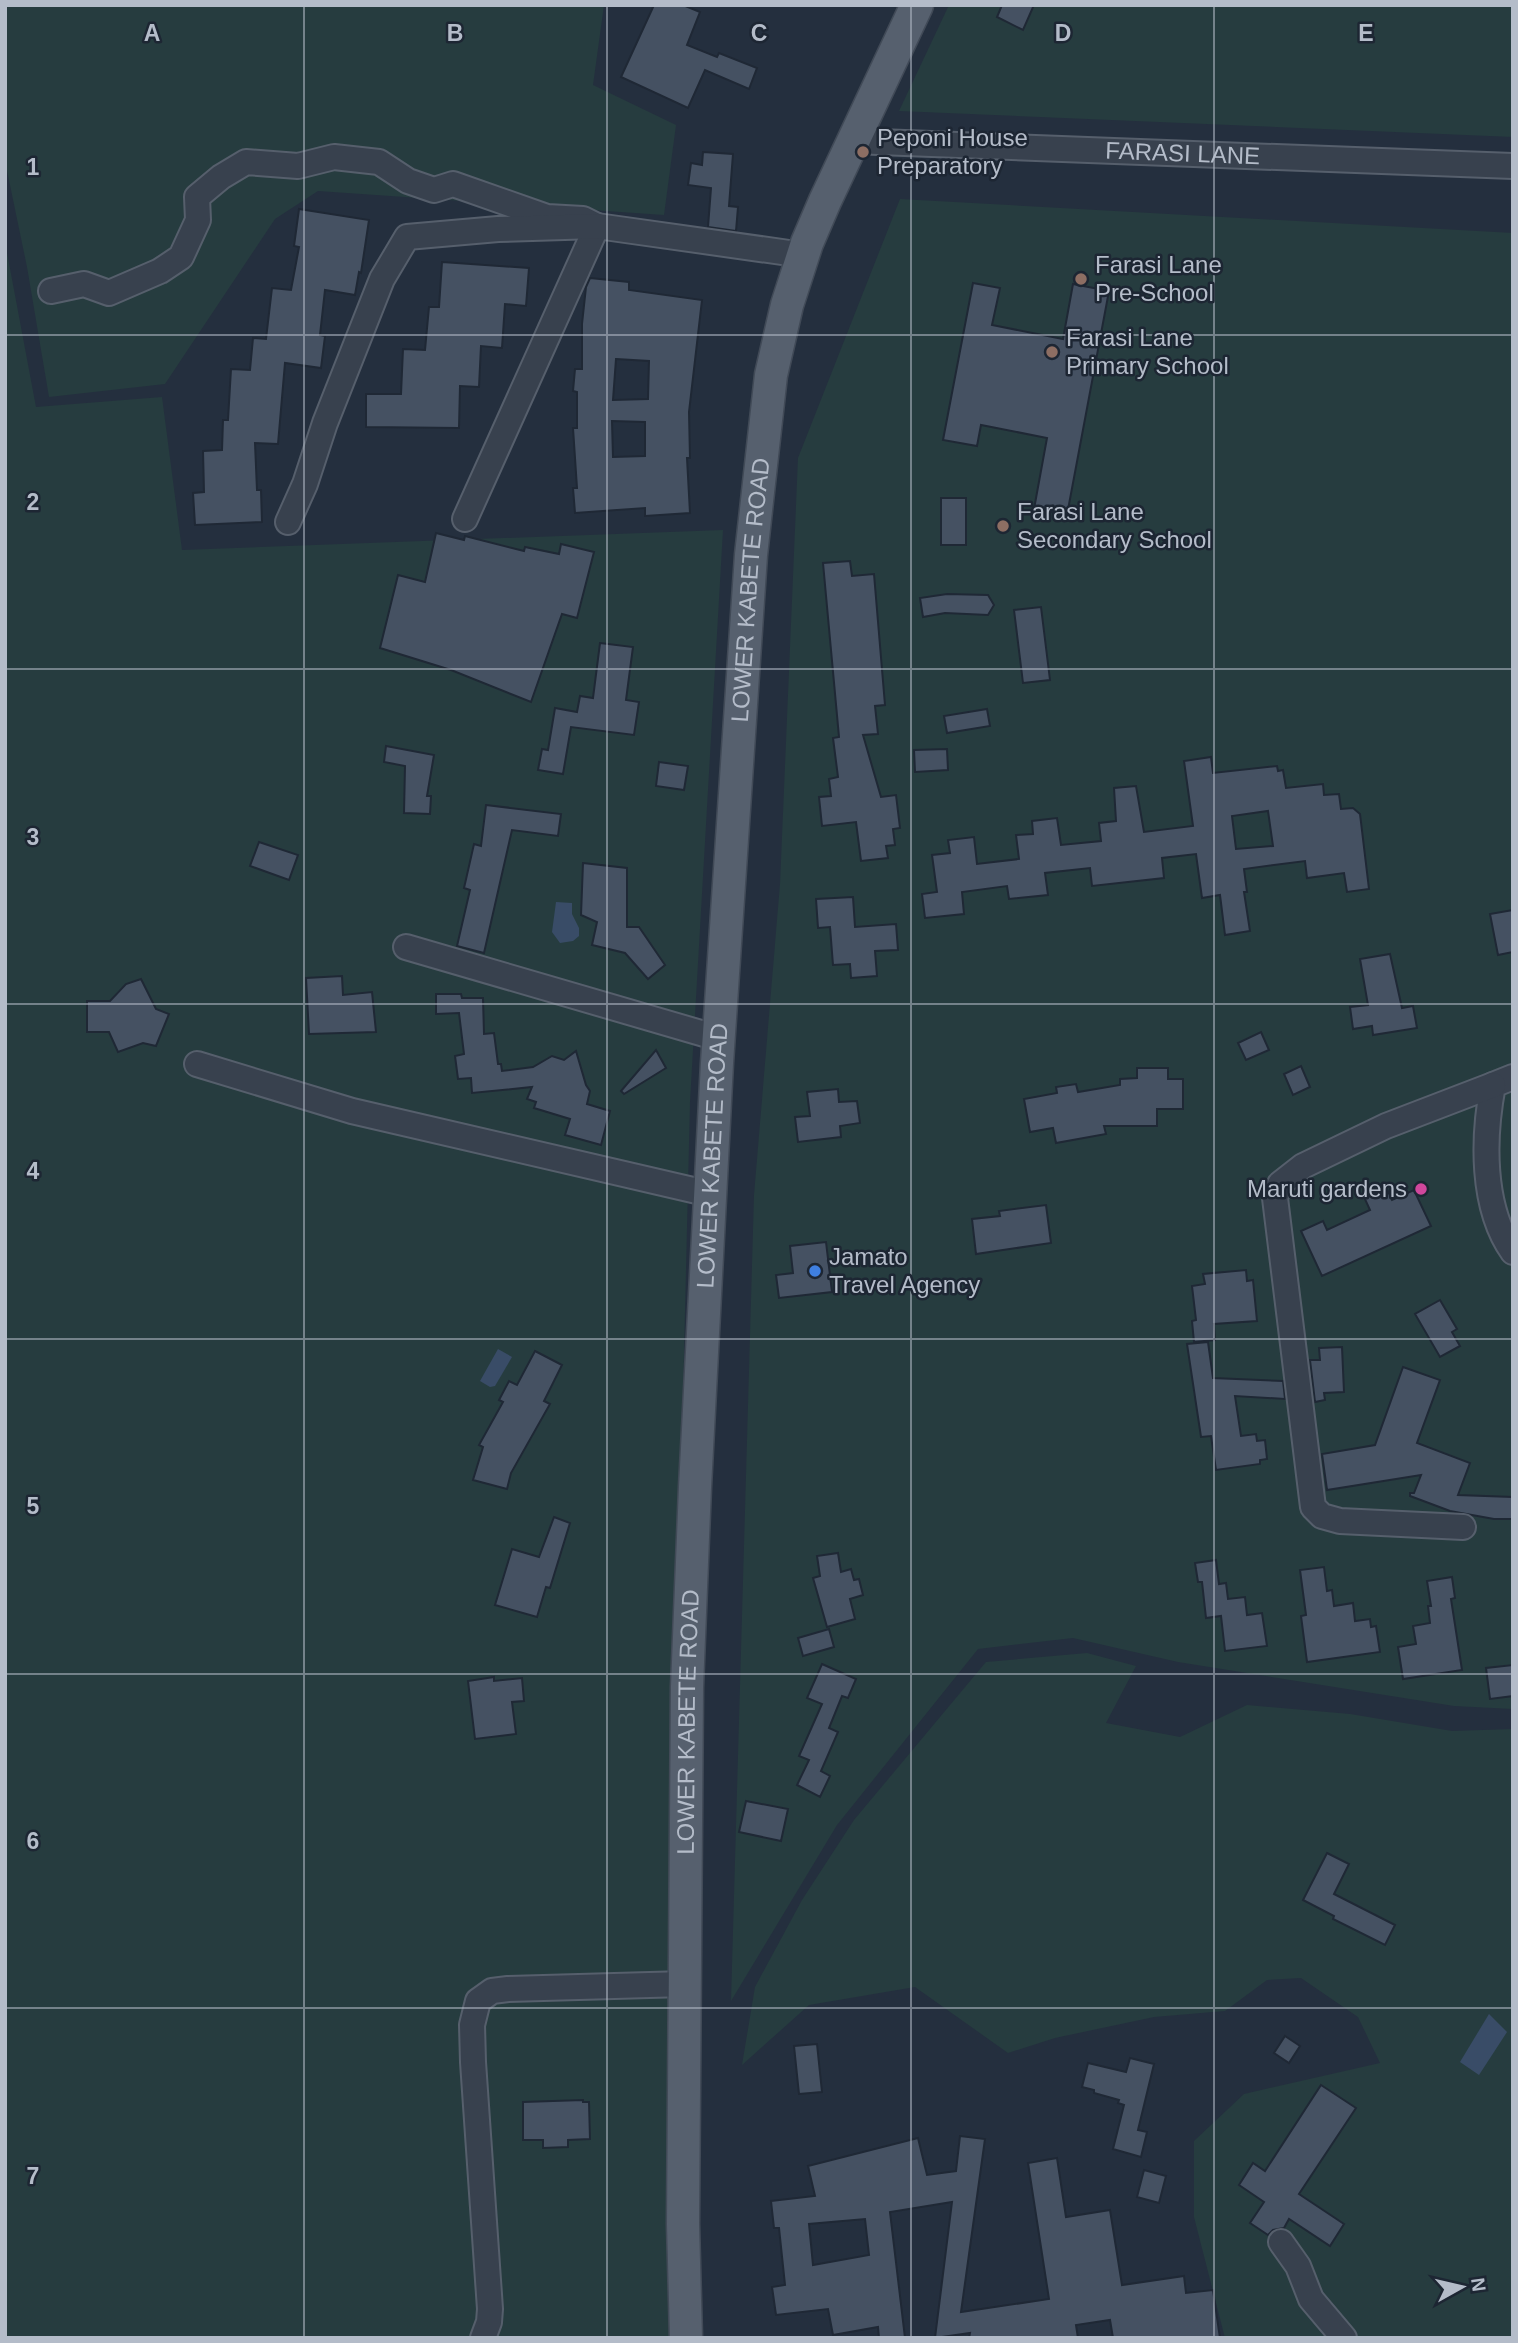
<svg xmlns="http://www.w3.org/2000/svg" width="1518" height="2343" font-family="Helvetica,sans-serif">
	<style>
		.green { fill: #263c3f }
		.water { fill: #394c67 }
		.building { fill: #455162; stroke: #1f2835; stroke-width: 2; fill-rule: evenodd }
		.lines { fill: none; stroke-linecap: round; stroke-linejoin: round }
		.minor-casing { stroke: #565f6c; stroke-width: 28 }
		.major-casing { stroke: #414a57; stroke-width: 35 }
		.minor { stroke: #38414e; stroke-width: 24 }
		.major { stroke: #56606e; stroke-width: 32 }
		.grid { fill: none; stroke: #b4bcc9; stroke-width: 2; stroke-opacity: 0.55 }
		.education-dot { fill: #8d6e63; stroke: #1d2633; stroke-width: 2.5 }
		.hotel-dot { fill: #d1479c; stroke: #1d2633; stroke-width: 2.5 }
		.shop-dot { fill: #3f7fe0; stroke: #1d2633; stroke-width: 2.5 }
		.labels { text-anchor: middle; stroke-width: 5; stroke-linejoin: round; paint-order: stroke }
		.poi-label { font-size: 24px; fill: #b4bcc9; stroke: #1d2633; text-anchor: start }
		.street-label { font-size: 24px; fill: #b4bcc9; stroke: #1d2633 }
		.grid-label { font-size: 23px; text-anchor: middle; font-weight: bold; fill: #b4bcc9; stroke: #1d2633; stroke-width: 5; stroke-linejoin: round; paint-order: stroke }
	</style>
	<rect width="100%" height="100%" fill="#242f3e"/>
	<!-- green -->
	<g class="green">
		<path d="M5,5h599l-11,80 83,40 -12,90 -346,-24 -43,28 -110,165 -116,13 -22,-130 -22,-106z"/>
		<path d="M949,5h564v132l-614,-26z"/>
		<path d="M900,199l613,34v1476l-59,-3 -276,-44 -105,-24 -95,11 -141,176 -106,176 23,-806 26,-311 18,-426z"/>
		<path d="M5,242l31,165 126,-10 20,153 541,-20 -33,572 -23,966 4,270h-666z"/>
		<path d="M1087,1653l49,13 -30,57 74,14 67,-32 103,9 102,17 61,-2v609h-288l-31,-121v-76l50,-47 136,-31 -22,-46 -57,-39 -34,2 -42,31 -71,6 -99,21 -47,15 -93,-66 -106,18 -67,60 13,-78 47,-87 52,-80 132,-158z"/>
	</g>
	<!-- water -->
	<g class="water">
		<path d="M556,902l16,1v11l7,14v8l-6,5 -13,2 -8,-11z"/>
		<path d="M498,1349l14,8 -17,29 -5,1 -10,-6z"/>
		<path d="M1489,2014l18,18 -28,43 -19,-13z"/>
	</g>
	<!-- building -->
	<g class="building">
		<path d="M654,5h29l17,7 -13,33 30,12 2,-4 38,15 -8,21 -44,-19 -17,38 -67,-31z"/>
		<path d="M1002,5h32l-11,25 -26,-13z"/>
		<path d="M703,152l30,2 -4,52 9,1 -2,24 -28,-4 3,-39 -23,-3 3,-22 11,2z"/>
		<path d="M299,209l70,11 -8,53 -2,-1 -4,23 -30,-5 -5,45 5,1 -4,32 -36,-5 -7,81 -23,-1 2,47h4l1,32 -67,3 -2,-32 11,-1 -1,-41 19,-1 1,-30h5l3,-51 19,1 3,-32 13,1 6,-51 19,2 8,-43 -5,-1z"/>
		<path d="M442,262l87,6 -3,38 -21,-2 -3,44 -21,-2 -2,41 -19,-1 -1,42 -93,-1v-33h35l2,-45 22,1 4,-43h10z"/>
		<path d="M590,278l39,4v8l73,10 -13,112 1,46h-3l3,55 -45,3v-8l-70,5 -2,-25h4l-4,-60h4v-36l-4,-1 2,-22h7v-45l4,-37zM616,359l33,2 -1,38 -35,1zM612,421l33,1v34l-32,1z"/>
		<path d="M973,283l27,5 -8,37 71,14 10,-55 36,7 -42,224 -33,-6 13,-71 -66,-13 -4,21 -34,-6z"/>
		<rect x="941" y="498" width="25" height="47"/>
		<path d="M436,533l28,7 1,-4 59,15 1,-4 34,7 2,-10 33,8 -17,66 -15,-4 -31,88 -80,-32 -71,-22 18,-73 27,7z"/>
		<path d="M850,561l2,15 22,-2 11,131 -10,1 3,28 -15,1 18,62 15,-2 4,33 -7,1 2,16 -9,1 2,12 -27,3 -5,-39 -34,4 -3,-29 12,-1 -2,-17 9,-2 -5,-39 6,-1 -16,-174z"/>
		<path d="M947,594l41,1 6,10 -6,10 -43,-2 -22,4 -3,-19z"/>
		<path d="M1041,607l9,73 -27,3 -9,-73z"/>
		<path d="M600,643l33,4 -7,53 13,2 -5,33 -63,-8 -8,47 -25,-4 4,-21 6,1 7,-42 22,4 3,-16 13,2z"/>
		<path d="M987,709l3,17 -43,7 -3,-17z"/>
		<path d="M386,746l48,9 -7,41h4l-1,18 -26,-1 1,-47 -21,-4z"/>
		<path d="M947,749l1,21 -33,2 -1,-22z"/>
		<path d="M1211,757l2,16 64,-7 1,5 5,-1 3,18 37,-4 1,11 15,-1 2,15 12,-1 7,6 9,75 -22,3 -3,-19 -37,5 -2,-17 -61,8 3,23h-3l6,39 -25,4 -5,-40 -18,3 -6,-44 -34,4 2,20 -72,8 -2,-18 -45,5 3,22 -39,4 -2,-13 -45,6 2,22 -39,4 -3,-24 15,-2 -5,-37 18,-2 -2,-13 26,-3 3,27 42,-5 -3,-24 17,-1 -1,-13 25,-3 4,27 40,-4 -2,-18 17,-2 -2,-33 22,-2 8,46 49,-6 -9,-65zM1268,811l5,35 -37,3 -4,-33z"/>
		<path d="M659,762l29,4 -4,24 -28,-4z"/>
		<path d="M486,805l75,9 -3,22 -46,-6 -28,123 -27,-7 13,-56 -6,-2 10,-44 7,2z"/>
		<path d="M259,842l39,13 -9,25 -39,-14z"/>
		<path d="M583,863l44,5v59h12l26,38 -17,14 -23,-26 -33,-8 5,-23 -16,-7z"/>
		<path d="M853,897l2,30 41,-3 2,26 -23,1 2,25 -26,2 -1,-14 -17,1 -3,-38 -12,1 -2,-29z"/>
		<path d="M1513,910v42l-15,3 -8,-41z"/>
		<path d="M1390,954l12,54 11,-2 4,22 -44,7 -1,-9 -19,3 -3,-22 18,-2 -8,-46z"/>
		<path d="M342,976l1,19 29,-3 4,40 -67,2 -3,-56z"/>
		<path d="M141,979l15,30 13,5 -13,32 -13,-3 -25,9 -9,-20h-22v-31h23l16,-17z"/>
		<path d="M436,994h25l1,4h21l1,36 10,-1 4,31h3l1,7 31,-4 19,-11 12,4 12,-9 10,34 4,6 -3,13 23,7 -9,34 -36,-10 5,-16 -36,-11 2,-6 -9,-3 5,-12 -60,6 -1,-15 -13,1 -3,-23 9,-2 -5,-41 -23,1z"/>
		<path d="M1261,1032l8,18 -23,10 -8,-17z"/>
		<path d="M656,1050l10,18 -42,26 -3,-3z"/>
		<path d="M1301,1066l9,21 -17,8 -9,-21z"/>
		<path d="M1137,1068h31v11h15v30h-26v17h-53l2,8 -50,9 -3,-15 -23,4 -6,-33 33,-6 -1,-6 20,-3 2,8 42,-7v-6l17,-1z"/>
		<path d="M838,1089l1,13 18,-1 3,22 -20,3 1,11 -43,5 -3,-25 15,-1 -3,-24z"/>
		<path d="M1386,1187l6,13 22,-10 17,36 -109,50 -21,-45 22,-10 4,9 43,-20 -6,-13z"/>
		<path d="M1046,1205l5,38 -75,11 -4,-35 28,-3 -1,-5z"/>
		<path d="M826,1242l6,50 -53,6 -3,-23 17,-2 -3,-27z"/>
		<path d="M1246,1270l1,11 6,-1 4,41 -43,3 1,16 -21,2 -2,-21 4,-1 -4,-34 13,-2 -2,-10z"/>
		<path d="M1440,1300l17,29 -5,3 8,14 -20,11 -25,-43z"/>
		<path d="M1208,1342l5,36 70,3 2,18 -50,-3 6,40 15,-2 1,7 8,-1 2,19 -7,1v4l-44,6 -5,-34 -10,1 -14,-93z"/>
		<path d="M1342,1347l2,45 -20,1 1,7 -10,2 -5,-42h10l-1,-12z"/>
		<path d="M535,1351l27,14 -18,36 6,3 -39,69 -4,16 -34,-9 10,-33 -4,-2 24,-43 -4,-2 10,-19 8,4z"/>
		<path d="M1403,1367l37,13 -23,63 53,20 -12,32 55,2v22h-19l-44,-8 -40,-15v-3h4l7,-18 -94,15 -5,-36 53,-9z"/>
		<path d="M554,1517l16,6 -20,65 -4,-1 -9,30 -42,-12 17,-56 27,8z"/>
		<path d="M838,1553l3,19 10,-3 3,11 5,-1 4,16 -13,4 5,20 -28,8 -14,-49 7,-2 -3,-20z"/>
		<path d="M1216,1560l3,24 7,-1 2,16 17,-2 2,18 15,-2 5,33 -42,5 -4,-35 -15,2 -4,-36h-4l-3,-19z"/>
		<path d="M1324,1567l3,24 5,-1 2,16 19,-3 2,18 15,-2 1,8 5,-1 4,26 -73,10 -6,-46 5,-1 -6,-45z"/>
		<path d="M1452,1577l3,21 -4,1 11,71 -59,9 -5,-32 18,-3 -3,-18 17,-3 -2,-17h3l-4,-25z"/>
		<path d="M829,1629l5,18 -31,9 -5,-18z"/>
		<path d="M822,1664l34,15 -8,19 -6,-2 -13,32 9,4 -17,39 9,5 -10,21 -23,-12 12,-25 -10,-4 23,-52 -15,-6z"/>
		<path d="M1513,1665v31l-23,3 -4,-31z"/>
		<path d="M494,1677v4l28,-3 2,23 -12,1 4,32 -41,5 -7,-58z"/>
		<path d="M746,1801l42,8 -7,32 -42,-9z"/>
		<path d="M1327,1853l22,11 -15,30 61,31 -10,20 -52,-26 1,-3 -31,-16z"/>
		<path d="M1285,2036l15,10 -11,17 -15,-10z"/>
		<path d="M817,2044l5,48 -23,2 -5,-48z"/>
		<path d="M1130,2058l24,6 -16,66 9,2 -6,25 -28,-8 11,-44 -6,-2 1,-3 -25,-7v-3l-12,-3 6,-24 38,9z"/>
		<path d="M1321,2085l35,23 -57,86 45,30 -14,22 -41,-27 -5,9 -11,2 -5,5 -18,-12 14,-21 -25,-17 14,-22 12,8z"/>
		<path d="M583,2100v2h6l1,37 -22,1v7l-25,1v-8h-20v-38z"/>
		<path d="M960,2136l25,3 -24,173 88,-13 -21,-136 29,-5 9,59 44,-7 12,75 62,-9 2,17 27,-3 7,48h-107l-3,-18 -34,5 2,13h-109l1,-5 -35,5 17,-136 -62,10 15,126h-26l-1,-11 -45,8 -5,-26 -52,6 -4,-28 13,-2 -6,-57h-5l-3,-27 44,-5 -7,-30 110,-28 9,37 29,-4zM865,2219l4,36 -56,10 -4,-41z"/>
		<path d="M1144,2170l22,6 -7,27 -22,-6z"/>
	</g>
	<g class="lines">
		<defs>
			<g id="minor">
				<path id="s1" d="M852,141l661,25"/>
				<path d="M51,291l33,-7 25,9 51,-22 21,-14 17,-37 -1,-23 24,-20 25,-15 52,4 36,-9 45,5 29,19 26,9 19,-6 94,33 36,2 14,7 -132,293"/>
				<path d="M288,522l17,-38 20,-61 57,-144 25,-42 91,-8 99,-3 206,29"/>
				<path d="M406,947l312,91"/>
				<path d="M197,1064l155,47 358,83"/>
				<path d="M1513,1077l-20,8c-10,52 -12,122 20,167"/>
				<path d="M1463,1527l-123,-6 -18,-5 -9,-9 -38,-309 5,-14 23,-18 83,-40 107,-41"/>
				<path d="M1281,2242l17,24 13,33 33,39"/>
				<path d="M483,2338l6,-16 1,-13 -17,-247 -1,-37 6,-24 14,-10 16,-2 177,-5"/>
			</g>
			<g id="major">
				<path id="s2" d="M686,2338l-3,-114 4,-537 8,-200 22,-424 34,-508 20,-180 16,-70 20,-62 18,-42 92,-196"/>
			</g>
		</defs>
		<!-- minor casing -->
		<use href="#minor" class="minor-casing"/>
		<!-- major casing -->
		<use href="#major" class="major-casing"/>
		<!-- minor -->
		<use href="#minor" class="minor"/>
		<!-- major -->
		<use href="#major" class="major"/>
	</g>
	<!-- grid -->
	<path class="grid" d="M304,5v2333M607,5v2333M911,5v2333M1214,5v2333M5,335h1508M5,669h1508M5,1004h1508M5,1339h1508M5,1674h1508M5,2008h1508"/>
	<!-- markers -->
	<g class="education-dot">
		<circle cx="863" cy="152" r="7"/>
		<circle cx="1081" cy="279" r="7"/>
		<circle cx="1052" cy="352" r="7"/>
		<circle cx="1003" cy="526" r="7"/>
	</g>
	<circle class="hotel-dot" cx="1421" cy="1189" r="7"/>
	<circle class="shop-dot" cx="815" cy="1271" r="7"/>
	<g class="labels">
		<!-- poi labels -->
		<g class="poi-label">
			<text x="877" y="146">Peponi House<tspan x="877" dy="28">Preparatory</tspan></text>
			<text x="1095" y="273">Farasi Lane<tspan x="1095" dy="28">Pre-School</tspan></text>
			<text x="1066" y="346">Farasi Lane<tspan x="1066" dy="28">Primary School</tspan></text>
			<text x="1017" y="520">Farasi Lane<tspan x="1017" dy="28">Secondary School</tspan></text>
			<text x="1407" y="1197" text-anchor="end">Maruti gardens</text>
			<text x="829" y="1265">Jamato<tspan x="829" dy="28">Travel Agency</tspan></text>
		</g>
		<!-- street labels -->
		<g class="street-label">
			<text dy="8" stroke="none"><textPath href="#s1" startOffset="331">FARASI LANE</textPath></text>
			<text dy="8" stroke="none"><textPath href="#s2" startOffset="1750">LOWER KABETE ROAD</textPath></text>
			<text dy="8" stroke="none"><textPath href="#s2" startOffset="1183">LOWER KABETE ROAD</textPath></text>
			<text dy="8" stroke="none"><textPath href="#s2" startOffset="616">LOWER KABETE ROAD</textPath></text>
		</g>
	</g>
	<g class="grid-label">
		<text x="152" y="41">A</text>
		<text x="455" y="41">B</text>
		<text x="759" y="41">C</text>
		<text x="1063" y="41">D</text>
		<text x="1366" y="41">E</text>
		<text x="33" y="175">1</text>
		<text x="33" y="510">2</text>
		<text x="33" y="845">3</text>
		<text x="33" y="1179">4</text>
		<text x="33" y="1514">5</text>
		<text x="33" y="1849">6</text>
		<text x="33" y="2184">7</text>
	</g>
	<!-- border -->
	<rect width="1518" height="2343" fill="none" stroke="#b4bcc9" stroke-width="14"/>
	<!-- north arrow -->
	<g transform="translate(1462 2287) rotate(82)" stroke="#1d2633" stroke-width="5" paint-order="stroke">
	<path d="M0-5L12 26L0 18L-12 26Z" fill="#b4bcc9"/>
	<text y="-10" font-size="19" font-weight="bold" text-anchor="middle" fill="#b4bcc9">N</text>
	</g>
</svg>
